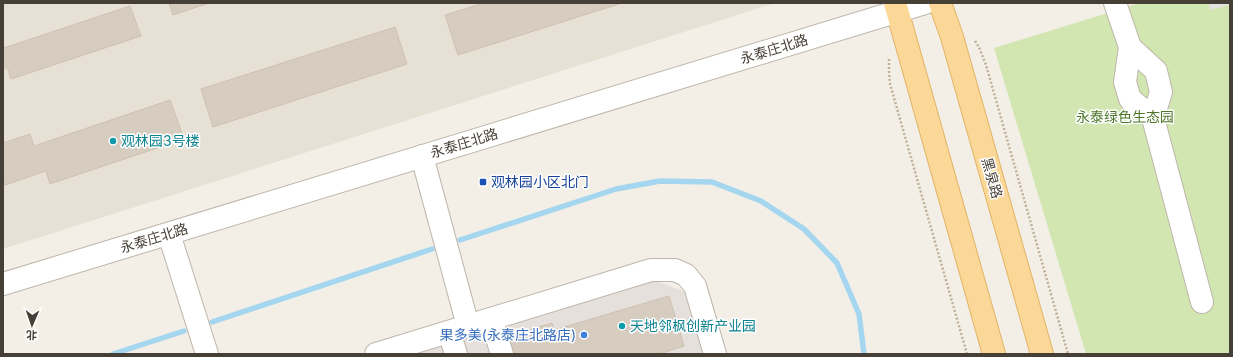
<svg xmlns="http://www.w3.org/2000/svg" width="1233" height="357" font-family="Inter,'Noto Sans SC',sans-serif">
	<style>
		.residential { fill: #e7e0d5 }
		.industrial { fill: #e5e0dc }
		.green { fill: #d2e6b1 }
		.parking { fill: #e4e2df }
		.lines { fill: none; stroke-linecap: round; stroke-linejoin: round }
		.stream { stroke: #a5d6ef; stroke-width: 5.5 }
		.building { fill: #d7ccc0; stroke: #cfc1b0 }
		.minor-casing { stroke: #beb6aa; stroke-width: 24 }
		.major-casing { stroke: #e1b467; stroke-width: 24 }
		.path { stroke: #c0b09b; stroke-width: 2.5; stroke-dasharray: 2 2; stroke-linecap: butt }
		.minor { stroke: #fff; stroke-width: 22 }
		.major { stroke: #fcd898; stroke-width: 22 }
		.culture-dot { fill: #0f9aa8; stroke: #fff; stroke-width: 1.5 }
		.transit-dot { fill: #1a4fb4; stroke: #fff; stroke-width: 1.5 }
		.shop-dot { fill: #3f7fe0; stroke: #fff; stroke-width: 1.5 }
		.labels { text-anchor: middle; stroke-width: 3; stroke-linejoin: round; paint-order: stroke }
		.street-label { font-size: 14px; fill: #463f36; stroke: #fff }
		.park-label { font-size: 14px; fill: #4d772b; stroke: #fff }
		.culture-label { font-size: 14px; fill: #0d838f; stroke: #fff; text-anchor: start }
		.transit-label { font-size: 14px; fill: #164399; stroke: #fff; text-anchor: start }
		.shop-label { font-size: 14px; fill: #366cbe; stroke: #fff; text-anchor: end }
	</style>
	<rect width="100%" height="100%" fill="#f3efe7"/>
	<!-- residential -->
	<path class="residential" d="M3,3h772l-772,246z"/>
	<!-- industrial -->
	<path class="industrial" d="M654,280l31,12 18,62h-288z"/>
	<!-- green -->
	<path class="green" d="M1140,3h90v351h-144l-92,-306z"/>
	<!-- parking -->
	<path class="parking" d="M1208,3h22v2l-20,5z"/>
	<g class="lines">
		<!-- stream -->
		<g class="stream">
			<path d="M460,240l156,-51 44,-8 52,1 49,19 43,28 33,34 22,51 5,40"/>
			<path d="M212,322l220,-73"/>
			<path d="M113,354l71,-23"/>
		</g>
	</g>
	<!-- building -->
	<g class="building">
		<path d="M169,3h40l-36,12z"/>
		<path d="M484,3h138l-164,52 -13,-40z"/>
		<path d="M130,6l11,30 -130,43 -4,-12 -4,2v-25l1,4z"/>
		<path d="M395,27l12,37 -194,63 -12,-38z"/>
		<path d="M170,100l14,39 -134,45 -4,-13 -41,14 -2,-5v-37l27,-9 4,12z"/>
		<path d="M669,296l15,50 -25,8h-152l-5,-16 50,-15 2,7z"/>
	</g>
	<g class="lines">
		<defs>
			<g id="minor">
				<path d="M1115,3l15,44 -5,35 5,17 23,19 8,-26 -5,-21 -26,-24"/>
				<path d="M1153,118l49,184"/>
				<path d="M422,156l46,170"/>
				<path d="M169,234l38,120"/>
				<path d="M3,284l922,-281"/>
				<path d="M491,319l11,35"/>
				<path d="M449,332l7,22"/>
				<path d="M376,354l275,-84h24l11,5 9,11 20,68"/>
			</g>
			<g id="major">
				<path d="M895,3l99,351"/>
				<path d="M940,3l12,34 90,317"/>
			</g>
		</defs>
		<!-- minor casing -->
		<use href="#minor" class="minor-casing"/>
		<!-- major casing -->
		<use href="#major" class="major-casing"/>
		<!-- path -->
		<g class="path">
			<path d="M975,41l4,6 7,18 82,289"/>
			<path d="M889,59v14l1,11 77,270"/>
		</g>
		<!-- minor -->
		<use href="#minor" class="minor"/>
		<!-- major -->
		<use href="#major" class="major"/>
	</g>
	<!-- markers -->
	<g class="culture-dot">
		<circle cx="113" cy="141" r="4"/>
		<circle cx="622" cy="326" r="4"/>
	</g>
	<rect class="transit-dot" x="479" y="178" width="8" height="8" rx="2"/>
	<circle class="shop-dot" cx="584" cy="335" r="4"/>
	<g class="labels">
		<!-- street labels -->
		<g class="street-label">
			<text transform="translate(774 49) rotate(-17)" y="5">永泰庄北路</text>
			<text transform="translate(464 143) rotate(-17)" y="5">永泰庄北路</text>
			<text transform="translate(992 178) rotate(74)" y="5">黑泉路</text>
			<text transform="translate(154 238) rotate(-17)" y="5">永泰庄北路</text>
		</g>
		<!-- park labels -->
		<g class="park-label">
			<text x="1125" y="122">永泰绿色生态园</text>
		</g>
		<!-- culture labels -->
		<g class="culture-label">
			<text x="121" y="146">观林园3号楼</text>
			<text x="630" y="331">天地邻枫创新产业园</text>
		</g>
		<!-- transit labels -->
		<g class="transit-label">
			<text x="491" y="187">观林园小区北门</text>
		</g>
		<!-- shop labels -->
		<g class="shop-label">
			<text x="576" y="340">果多美(永泰庄北路店)</text>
		</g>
	</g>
	<!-- border -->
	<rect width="1233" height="357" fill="none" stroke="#463f36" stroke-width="8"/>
	<!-- north arrow -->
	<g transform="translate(32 325) rotate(182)" stroke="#ffffff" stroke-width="3" paint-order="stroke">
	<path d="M0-3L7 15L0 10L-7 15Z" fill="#463f36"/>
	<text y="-6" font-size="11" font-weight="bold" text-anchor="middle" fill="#463f36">北</text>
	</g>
</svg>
